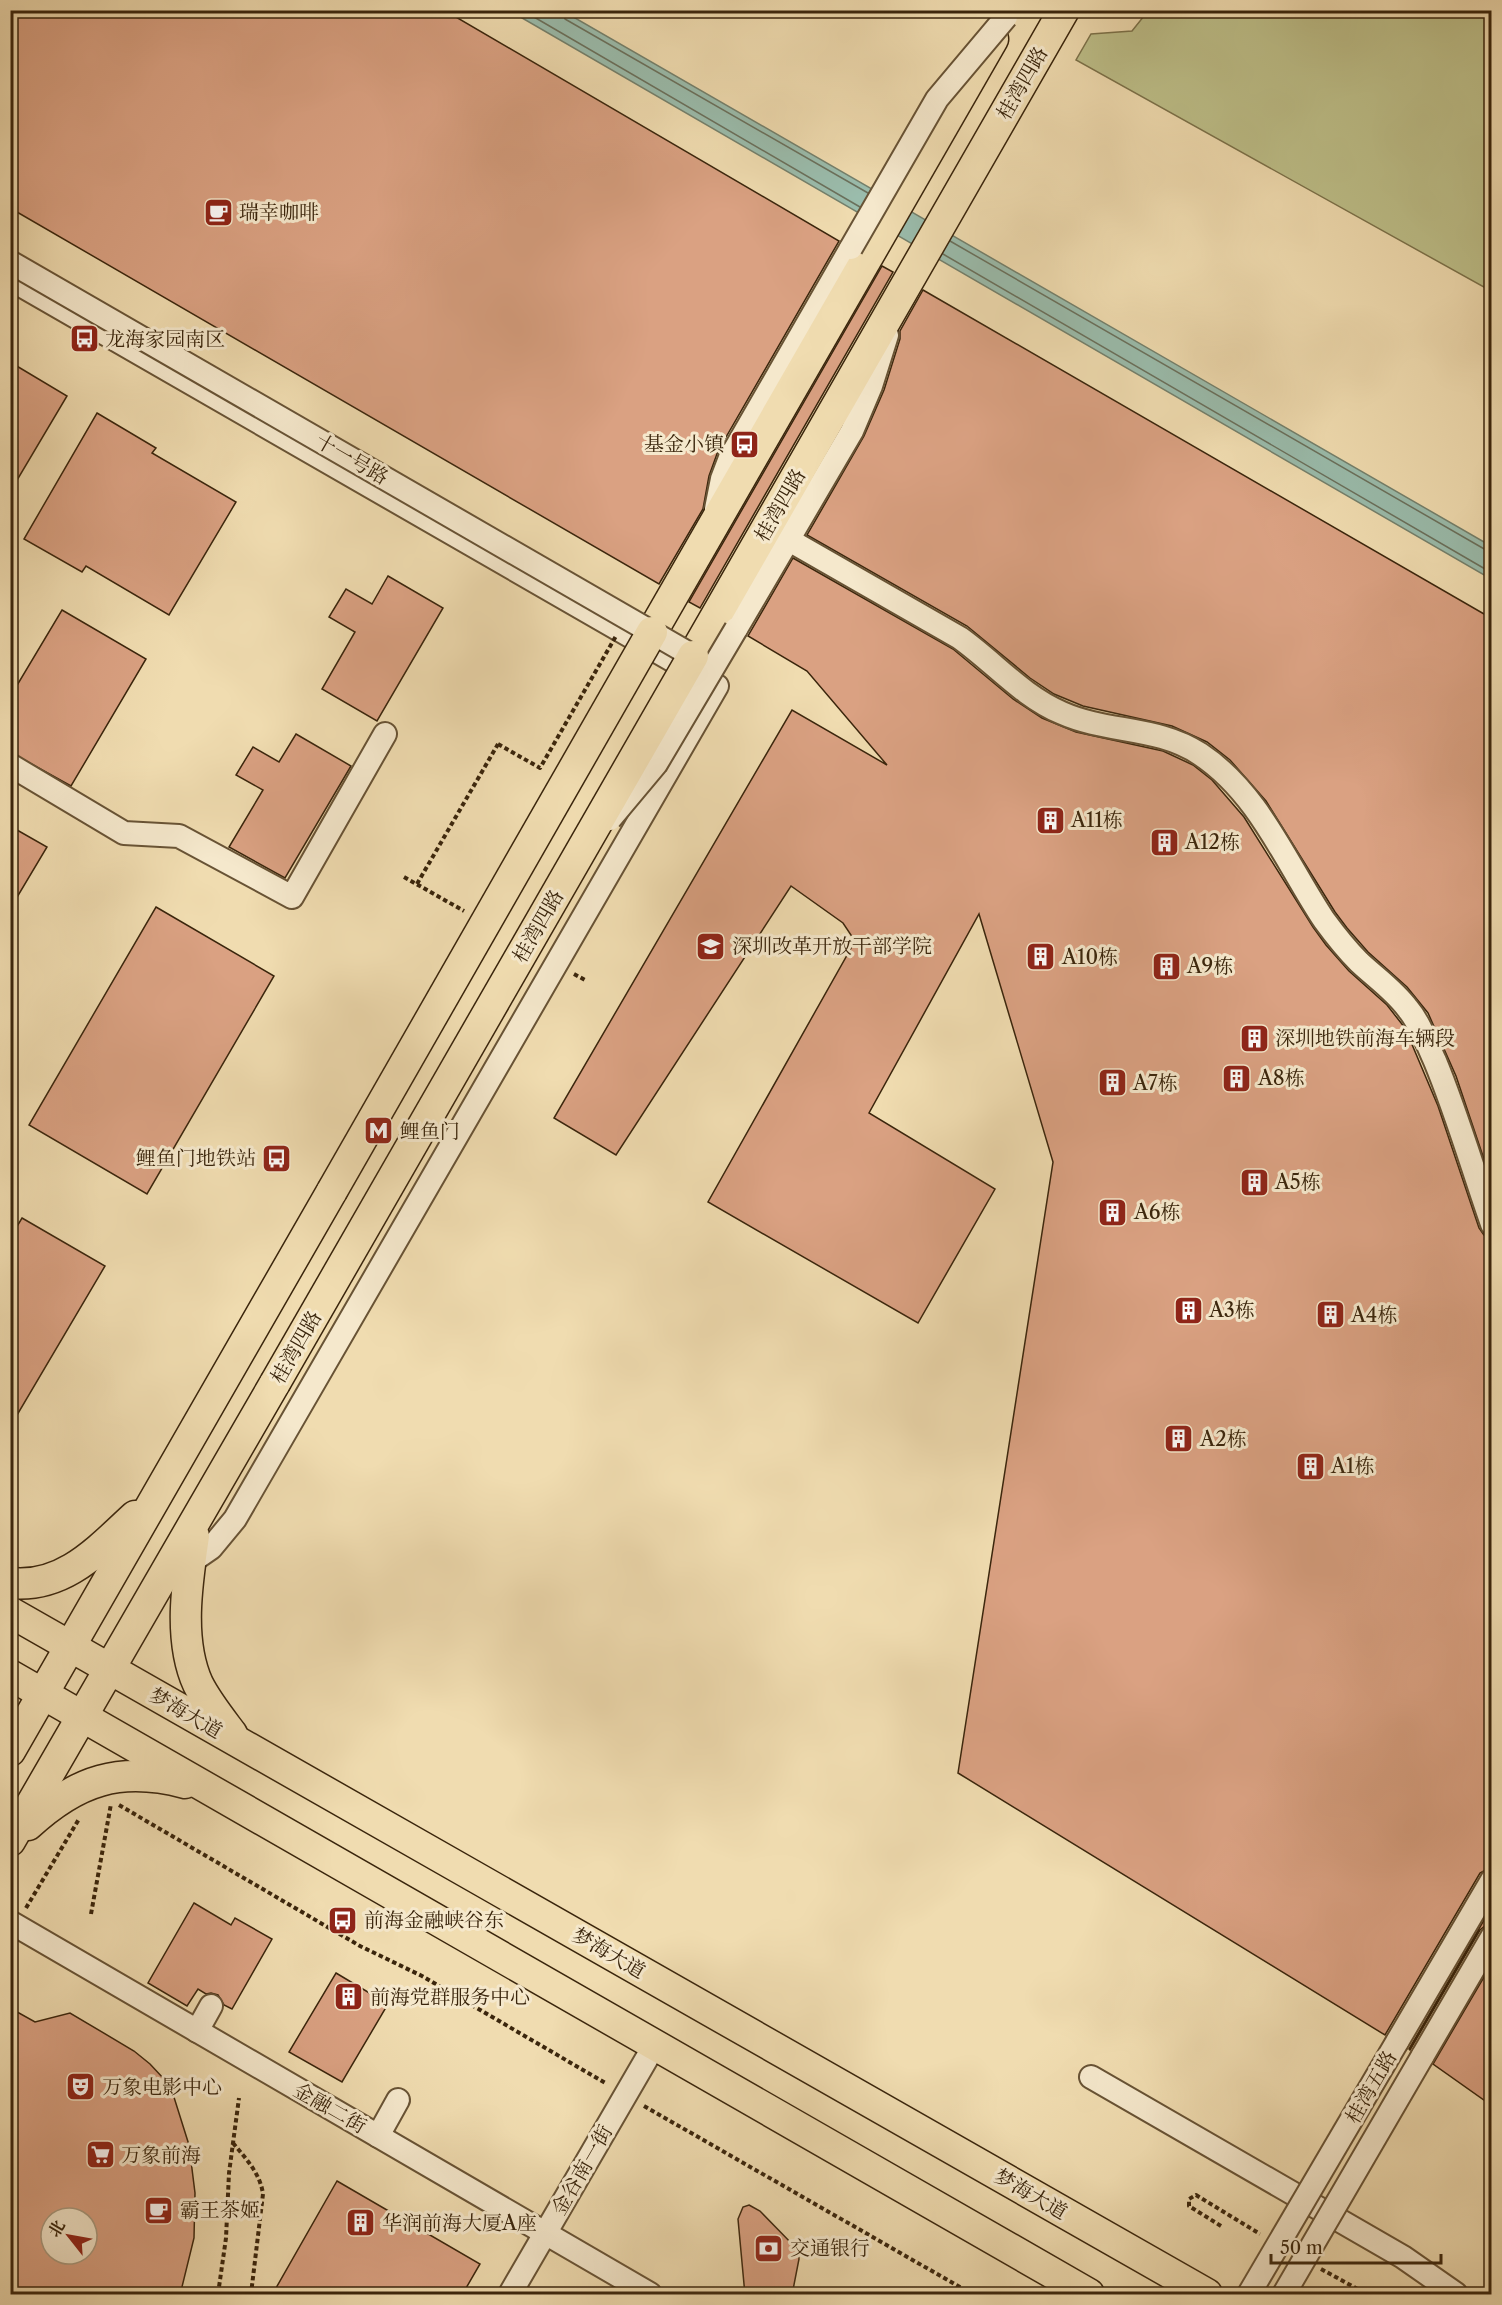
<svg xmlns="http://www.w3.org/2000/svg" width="1502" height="2305" font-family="'Libre Caslon Text','Noto Serif SC',serif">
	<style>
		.green { fill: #bdbf89; stroke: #7c724a; stroke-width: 1.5 }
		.water { fill: #9abcac; stroke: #74806c; stroke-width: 1.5 }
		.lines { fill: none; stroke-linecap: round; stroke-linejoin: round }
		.shore { stroke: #6a705c; stroke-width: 1.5 }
		.building { fill: #daa182; stroke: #3a250c; stroke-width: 1.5; fill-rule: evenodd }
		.minor-casing { stroke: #685335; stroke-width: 26 }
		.major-casing { stroke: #3a250c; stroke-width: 33 }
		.path { stroke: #3a250c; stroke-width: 4; stroke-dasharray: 4.5 3; stroke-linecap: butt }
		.minor { stroke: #f5e8cc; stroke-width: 22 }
		.major { stroke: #f0dcb0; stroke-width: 30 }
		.minor-bridge-casing { stroke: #685335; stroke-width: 26; stroke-linecap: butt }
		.major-bridge-casing { stroke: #3a250c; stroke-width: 33; stroke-linecap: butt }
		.path-bridge { stroke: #3a250c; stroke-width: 4; stroke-dasharray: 4.5 3; stroke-linecap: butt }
		.minor-bridge { stroke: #f5e8cc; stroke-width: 22 }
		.major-bridge { stroke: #f0dcb0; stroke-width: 30 }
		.labels { text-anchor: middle; stroke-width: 6; stroke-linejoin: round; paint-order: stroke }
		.street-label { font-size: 20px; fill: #3a250c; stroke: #f5e8cc }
		.poi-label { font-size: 20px; fill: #3a250c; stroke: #f5e8cc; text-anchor: start }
	</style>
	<rect width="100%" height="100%" fill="#f0dcb0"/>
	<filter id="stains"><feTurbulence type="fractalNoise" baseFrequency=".00333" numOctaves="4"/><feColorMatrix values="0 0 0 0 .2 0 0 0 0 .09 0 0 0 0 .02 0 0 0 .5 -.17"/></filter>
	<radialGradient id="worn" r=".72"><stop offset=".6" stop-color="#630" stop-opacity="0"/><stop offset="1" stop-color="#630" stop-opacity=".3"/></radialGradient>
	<!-- green -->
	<path class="green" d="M1148,11h343v280l-415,-231 15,-26 41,-3z"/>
	<!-- water -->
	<path class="water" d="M510,11h53l928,535v33z"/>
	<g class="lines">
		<!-- shore -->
		<g class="shore">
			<path d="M522,10l338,197"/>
			<path d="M561,10l4,9 303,174"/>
			<path d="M950,241l536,309 6,1"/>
			<path d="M943,254l549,319"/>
		</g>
	</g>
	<!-- building -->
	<g class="building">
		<path d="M10,10h434l395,231 -121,210 -9,25 -6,33 -44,75 -649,-376z"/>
		<path d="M882,266l11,6 -193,336 -11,-6z"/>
		<path d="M923,290l568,328v562l-35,-104 -28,-63 -21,-26 -39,-35 -21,-24 -12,-16 -69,-111 -36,-41 -23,-18 -35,-16 -89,-20 -29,-12 -24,-16 -63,-52 -160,-91 57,-99 20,-46 16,-51v-8z"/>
		<path d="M10,362l57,34 -57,96z"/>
		<path d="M97,413l59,35 -4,5 84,49 -67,113 -83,-49 -4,6 -58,-33z"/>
		<path d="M793,558l160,91 60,50 29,19 34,14 87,19 30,14 19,15 32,37 69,110 13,18 23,26 38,34 18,23 33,78 41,122 5,7 7,2v630l-11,6 -95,162 -427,-262 95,-611 -74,-248 -110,199 126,76 -77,134 -210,-121 147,-261 -12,-18 -52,-37 -175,269 -62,-37 238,-408 95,55 -80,-94 -59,-35z"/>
		<path d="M388,576l55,32 -66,113 -55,-32 33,-57 -26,-15 17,-28 26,15z"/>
		<path d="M62,610l84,49 -75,127 -61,-34v-55z"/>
		<path d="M296,734l55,32 -66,112 -56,-31 34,-57 -27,-15 17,-28 26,15z"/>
		<path d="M10,826l37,21 -37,62z"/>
		<path d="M156,907l118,69 -127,218 -118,-69z"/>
		<path d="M22,1218l83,48 -95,161v-189z"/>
		<path d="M194,1903l37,22 4,-7 37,21 -40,70 -8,-4 -6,-10 -7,-2 -5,1 -8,-5 -11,17 -39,-23z"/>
		<path d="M1491,1908v16l-6,2 -5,4 -70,120 -1,-1z"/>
		<path d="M1491,1965v140l-58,-41z"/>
		<path d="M336,1973l52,31 -46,78 -53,-30z"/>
		<path d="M10,2008l25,14 35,-9 64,38 16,13 13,14 10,16 16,51 6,48 -1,45 -14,57h-170zM51,2218h36v36h-36z"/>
		<path d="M337,2181l143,83 -18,31h-190z"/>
		<path d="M749,2205l11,6 38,39 1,9 -7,36h-47l-7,-76 5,-12z"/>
	</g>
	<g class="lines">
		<defs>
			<g id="minor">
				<path d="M10,279l707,407 -482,833 -24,29 -29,20"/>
				<path d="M716,509l6,-30 8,-21 121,-210"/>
				<path d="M789,540l171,98c35,25 62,58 102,75 45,20 96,13 138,41 59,39 86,109 124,166 11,15 22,29 35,42 17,16 35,28 49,47 12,14 19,35 27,52 22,53 38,109 57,163"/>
				<path d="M736,629l116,-198 19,-45 16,-51"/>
				<path d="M10,765l114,68 55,3 113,61 93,-163"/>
				<path d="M10,1922l640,372"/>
				<path d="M197,2031l14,-25"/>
				<path d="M1397,2042l95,-162"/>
				<path d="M1422,2057l70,-120"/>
				<path d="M1091,2077l312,180 53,37"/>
				<path d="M378,2136l20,-36"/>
				<path d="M510,2294l144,-248"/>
			</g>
			<g id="major">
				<path d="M652,632l341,-593"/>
				<path d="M693,656l371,-646"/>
				<path d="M194,1536c-7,47 -16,104 4,148 9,18 22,34 34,50"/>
				<path d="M10,1583c54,6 89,-34 125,-67"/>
				<path d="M10,1612l1197,682"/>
				<path d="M10,1675l1079,619"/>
				<path d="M10,1751l322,-560"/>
				<path d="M28,1825c49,-45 92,-59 157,-42"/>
				<path d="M10,1841l265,-458"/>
			</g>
		</defs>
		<!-- minor casing -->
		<use href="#minor" class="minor-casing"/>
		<!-- major casing -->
		<use href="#major" class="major-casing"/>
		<!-- path -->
		<g class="path">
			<path d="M404,877l60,34"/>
			<path d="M417,884l81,-140"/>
			<path d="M574,974l11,6"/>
			<path d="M119,1805l241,141 62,30 185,108"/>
			<path d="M26,1908l53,-89"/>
			<path d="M91,1914l20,-110"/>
			<path d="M644,2106l328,188"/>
			<path d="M233,2143c13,16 27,30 30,51l-12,100"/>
			<path d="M1221,2226l-32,-20v-7l7,-4 64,39"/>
			<path d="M1321,2269l42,23"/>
			<path d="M218,2294l8,-56 3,-65 10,-75"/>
		</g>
		<!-- minor -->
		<use href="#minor" class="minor"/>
		<!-- major -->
		<use href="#major" class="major"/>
		<defs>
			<g id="minor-bridge">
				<path d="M851,248l86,-149 69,-82"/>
				<path d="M10,262l683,394"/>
				<path d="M610,819l46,-55 80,-135"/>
				<path d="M1249,2294l148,-252"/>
				<path d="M1284,2294l138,-237"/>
			</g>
			<g id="major-bridge">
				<path d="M332,1191l320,-559"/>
				<path d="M275,1383l418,-727"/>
			</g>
		</defs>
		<!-- minor-bridge casing -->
		<use href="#minor-bridge" class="minor-bridge-casing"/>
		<!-- major-bridge casing -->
		<use href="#major-bridge" class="major-bridge-casing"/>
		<!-- path-bridge -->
		<path class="path-bridge" d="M498,744l42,24 76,-132"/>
		<!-- minor-bridge -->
		<use href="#minor-bridge" class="minor-bridge"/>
		<!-- major-bridge -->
		<use href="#major-bridge" class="major-bridge"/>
	</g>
	<!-- icons -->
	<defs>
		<symbol id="cafe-square" viewBox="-11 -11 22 22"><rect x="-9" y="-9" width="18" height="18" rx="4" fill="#8f2418" stroke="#f5e8cc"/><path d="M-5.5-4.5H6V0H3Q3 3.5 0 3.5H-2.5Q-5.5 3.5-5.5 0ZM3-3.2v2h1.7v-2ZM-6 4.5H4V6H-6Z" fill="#fff"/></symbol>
		<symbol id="bus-square" viewBox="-11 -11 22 22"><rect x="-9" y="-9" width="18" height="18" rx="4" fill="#8f2418" stroke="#f5e8cc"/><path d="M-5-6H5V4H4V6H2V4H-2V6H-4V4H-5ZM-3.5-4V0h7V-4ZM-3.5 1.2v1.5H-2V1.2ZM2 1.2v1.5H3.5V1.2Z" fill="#fff"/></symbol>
		<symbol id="building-square" viewBox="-11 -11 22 22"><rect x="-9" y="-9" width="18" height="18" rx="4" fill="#8f2418" stroke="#f5e8cc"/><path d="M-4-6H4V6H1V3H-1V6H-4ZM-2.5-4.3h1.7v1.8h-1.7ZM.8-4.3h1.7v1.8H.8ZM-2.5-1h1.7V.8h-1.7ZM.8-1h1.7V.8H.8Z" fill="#fff"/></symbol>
		<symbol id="university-square" viewBox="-11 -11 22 22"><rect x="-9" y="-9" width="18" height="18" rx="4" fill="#8f2418" stroke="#f5e8cc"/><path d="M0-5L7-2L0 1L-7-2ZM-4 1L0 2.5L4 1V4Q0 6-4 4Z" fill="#fff"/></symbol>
		<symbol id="metro-square" viewBox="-11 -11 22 22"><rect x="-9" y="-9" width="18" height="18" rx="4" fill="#8f2418" stroke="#f5e8cc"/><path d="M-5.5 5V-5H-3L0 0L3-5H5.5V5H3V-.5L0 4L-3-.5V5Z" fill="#fff"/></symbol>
		<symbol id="theatre-square" viewBox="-11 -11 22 22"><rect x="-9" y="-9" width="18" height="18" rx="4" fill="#8f2418" stroke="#f5e8cc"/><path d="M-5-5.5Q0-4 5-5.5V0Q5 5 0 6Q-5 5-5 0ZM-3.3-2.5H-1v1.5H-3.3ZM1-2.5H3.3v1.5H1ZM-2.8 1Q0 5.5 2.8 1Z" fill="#fff"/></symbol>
		<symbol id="supermarket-square" viewBox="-11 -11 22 22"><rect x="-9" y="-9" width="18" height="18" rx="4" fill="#8f2418" stroke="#f5e8cc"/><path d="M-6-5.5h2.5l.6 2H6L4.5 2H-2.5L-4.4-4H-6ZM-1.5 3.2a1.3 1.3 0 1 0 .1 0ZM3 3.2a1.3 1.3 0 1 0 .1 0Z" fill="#fff"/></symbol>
		<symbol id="bank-square" viewBox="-11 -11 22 22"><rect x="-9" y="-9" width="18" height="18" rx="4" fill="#8f2418" stroke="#f5e8cc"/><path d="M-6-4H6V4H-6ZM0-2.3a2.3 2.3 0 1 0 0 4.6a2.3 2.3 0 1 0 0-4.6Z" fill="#fff"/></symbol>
	</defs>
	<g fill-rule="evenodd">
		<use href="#cafe-square" x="202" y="196" width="33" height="33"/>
		<use href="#bus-square" x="68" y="322" width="33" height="33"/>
		<use href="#bus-square" x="728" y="428" width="33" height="33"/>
		<use href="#building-square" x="1034" y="804" width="33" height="33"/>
		<use href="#building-square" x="1148" y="826" width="33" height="33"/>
		<use href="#university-square" x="694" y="930" width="33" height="33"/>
		<use href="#building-square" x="1024" y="940" width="33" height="33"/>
		<use href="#building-square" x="1150" y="950" width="33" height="33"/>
		<use href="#building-square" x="1238" y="1022" width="33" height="33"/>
		<use href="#building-square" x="1220" y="1062" width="33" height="33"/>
		<use href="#building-square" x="1096" y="1066" width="33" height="33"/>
		<use href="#metro-square" x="362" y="1114" width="33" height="33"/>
		<use href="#bus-square" x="260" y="1142" width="33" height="33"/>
		<use href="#building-square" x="1238" y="1166" width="33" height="33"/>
		<use href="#building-square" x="1096" y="1196" width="33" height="33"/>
		<use href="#building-square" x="1172" y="1294" width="33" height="33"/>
		<use href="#building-square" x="1314" y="1298" width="33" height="33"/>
		<use href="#building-square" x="1162" y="1422" width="33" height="33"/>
		<use href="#building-square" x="1294" y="1450" width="33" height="33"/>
		<use href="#bus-square" x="326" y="1904" width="33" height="33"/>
		<use href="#building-square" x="332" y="1980" width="33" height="33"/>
		<use href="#theatre-square" x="64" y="2070" width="33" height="33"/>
		<use href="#supermarket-square" x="84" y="2138" width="33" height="33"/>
		<use href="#cafe-square" x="142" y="2194" width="33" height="33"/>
		<use href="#building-square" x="344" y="2206" width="33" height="33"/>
		<use href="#bank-square" x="752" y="2232" width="33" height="33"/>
	</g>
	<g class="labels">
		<!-- street labels -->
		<g class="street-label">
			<text transform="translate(1022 83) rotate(-60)" y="7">桂湾四路</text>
			<text transform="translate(352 459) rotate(30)" y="7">十一号路</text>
			<text transform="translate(780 505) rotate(-60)" y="7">桂湾四路</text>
			<text transform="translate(538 926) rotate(-60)" y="7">桂湾四路</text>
			<text transform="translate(296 1347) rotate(-60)" y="7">桂湾四路</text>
			<text transform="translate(186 1713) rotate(30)" y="7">梦海大道</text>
			<text transform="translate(609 1953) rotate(30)" y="7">梦海大道</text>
			<text transform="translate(1371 2087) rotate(-60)" y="7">桂湾五路</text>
			<text transform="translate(330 2108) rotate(30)" y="7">金融二街</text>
			<text transform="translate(582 2170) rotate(-60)" y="7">金谷南一街</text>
			<text transform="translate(1031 2194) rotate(30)" y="7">梦海大道</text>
		</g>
		<!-- poi labels -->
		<g class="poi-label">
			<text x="239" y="219">瑞幸咖啡</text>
			<text x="105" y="346">龙海家园南区</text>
			<text x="724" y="451" text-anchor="end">基金小镇</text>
			<text x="1071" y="827">A11栋</text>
			<text x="1185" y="849">A12栋</text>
			<text x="732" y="953">深圳改革开放干部学院</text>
			<text x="1062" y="964">A10栋</text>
			<text x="1187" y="973">A9栋</text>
			<text x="1275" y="1045">深圳地铁前海车辆段</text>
			<text x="1258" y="1085">A8栋</text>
			<text x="1133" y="1090">A7栋</text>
			<text x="400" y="1138">鲤鱼门</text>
			<text x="256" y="1165" text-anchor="end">鲤鱼门地铁站</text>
			<text x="1275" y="1189">A5栋</text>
			<text x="1134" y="1219">A6栋</text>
			<text x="1209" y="1317">A3栋</text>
			<text x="1351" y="1322">A4栋</text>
			<text x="1200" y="1446">A2栋</text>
			<text x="1331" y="1473">A1栋</text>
			<text x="364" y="1927">前海金融峡谷东</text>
			<text x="370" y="2004">前海党群服务中心</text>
			<text x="102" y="2094">万象电影中心</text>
			<text x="121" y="2162">万象前海</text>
			<text x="180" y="2217">霸王茶姬</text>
			<text x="382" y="2230">华润前海大厦A座</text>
			<text x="790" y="2255">交通银行</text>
		</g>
	</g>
	<!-- margin -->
	<rect width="1502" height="2305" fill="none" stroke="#f0dcb0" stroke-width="36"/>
	<rect x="12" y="12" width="1478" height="2281" fill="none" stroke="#3a250c" stroke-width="3"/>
	<rect x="18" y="18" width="1466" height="2269" fill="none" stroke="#3a250c" stroke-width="1.5"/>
	<!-- north arrow -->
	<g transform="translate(69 2236) rotate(301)"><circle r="28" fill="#f5e8cc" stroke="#aa9a7f" stroke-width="1.5"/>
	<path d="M0-4.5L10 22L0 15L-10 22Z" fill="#8f2418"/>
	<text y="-9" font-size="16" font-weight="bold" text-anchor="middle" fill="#3a250c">北</text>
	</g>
	<!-- scale -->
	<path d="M1271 2254v9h170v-9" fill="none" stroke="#3a250c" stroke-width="3"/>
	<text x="1280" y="2254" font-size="18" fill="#3a250c" stroke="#f5e8cc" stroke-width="4.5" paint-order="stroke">50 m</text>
	<rect width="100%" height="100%" filter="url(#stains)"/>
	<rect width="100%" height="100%" fill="url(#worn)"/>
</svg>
